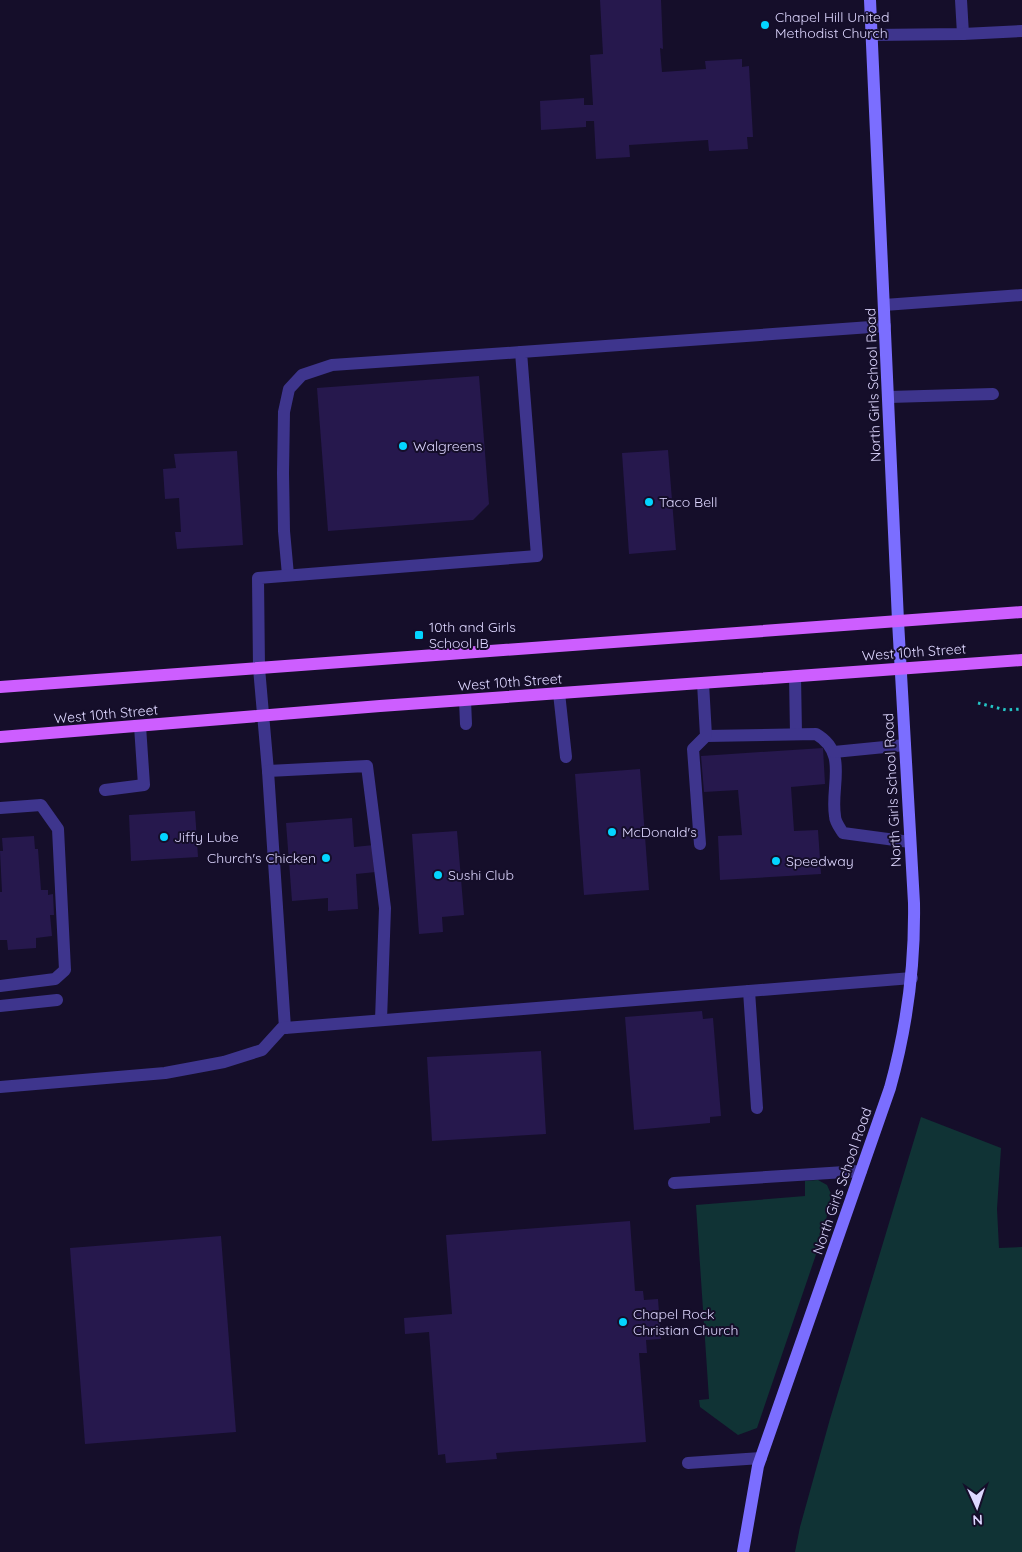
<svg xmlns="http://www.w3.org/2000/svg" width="1022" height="1552" font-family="Quicksand,sans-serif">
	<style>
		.green { fill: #103335 }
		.building { fill: #26184d }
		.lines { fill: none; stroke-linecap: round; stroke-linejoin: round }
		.path { stroke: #24c5c5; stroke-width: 3; stroke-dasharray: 2.5 4; stroke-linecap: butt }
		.service { stroke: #3e358d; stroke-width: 12 }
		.secondary { stroke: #7b6eff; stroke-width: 12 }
		.primary { stroke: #cd5eff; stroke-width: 12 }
		.poi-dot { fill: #03d5ff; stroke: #150e2a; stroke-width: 2 }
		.labels { text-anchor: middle; stroke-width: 4; stroke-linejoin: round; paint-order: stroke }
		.poi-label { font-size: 14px; fill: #ded7ff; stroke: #150e2a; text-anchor: start }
		.street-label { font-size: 14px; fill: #ded7ff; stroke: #150e2a }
	</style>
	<rect width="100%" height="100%" fill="#150e2a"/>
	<!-- green -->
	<g class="green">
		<path d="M921,1117l80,31 -4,61 2,39 23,-1v305h-227l5,-25 30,-108z"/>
		<path d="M818,1180l9,5 4,9 -7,37 -67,197 -19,7 -38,-28 -1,-7 10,-1 -13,-194 109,-9v-15z"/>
	</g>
	<!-- building -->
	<g class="building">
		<path d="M600,0h61l2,49 -3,-1 2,24 44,-3 -1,-8 37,-2v8l7,-1 4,71h-6l1,12 -39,2 -1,-11 -79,5 1,12 -34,2 -2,-38h-8v6l-45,3 -1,-29 44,-3v7h9l-3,-50 13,-1z"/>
		<path d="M479,376l10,128 -16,16 -145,11 -11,-143z"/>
		<path d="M668,450l8,100 -47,4 -7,-101z"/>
		<path d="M237,451l6,94 -66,4 -2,-17h6l-2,-34 -14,1 -2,-30 13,-1 -2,-14z"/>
		<path d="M823,748l2,36 -34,3 3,44 24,-1 3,44 -101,6 -2,-44 24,-1 -4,-45 -34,2 -3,-36z"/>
		<path d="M640,769l9,121 -65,5 -9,-121z"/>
		<path d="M195,811l3,46 -67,4 -2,-46z"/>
		<path d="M352,818l2,29 20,-2 2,27 -20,2 2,35 -30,2v-13l-36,3 -6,-78z"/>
		<path d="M457,831l7,84 -22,2 1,15 -24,2 -7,-100z"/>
		<path d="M34,836l1,13h3l3,41h7v5l5,-1 1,21h-4l2,21 -16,2v10l-28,2 -1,-10h-7v-48h2l-2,-41h3l-1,-13z"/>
		<path d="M702,1011l1,8 10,-1 8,98 -11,1v6l-76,7 -9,-113z"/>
		<path d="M541,1051l5,83 -114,7 -5,-84z"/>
		<path d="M630,1221l5,70h8l1,9 14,-1 3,40 -15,1 1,13h-8l7,89 -150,11 1,6 -51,4 -1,-9 -7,1 -9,-123 -24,2 -1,-16 48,-4 -6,-79z"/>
		<path d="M221,1236l15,196 -151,12 -15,-196z"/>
	</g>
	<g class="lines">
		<!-- path -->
		<path class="path" d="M978,703l28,7 16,-1"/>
		<!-- service -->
		<g class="service">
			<path d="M961,0l2,34"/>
			<path d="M872,35l91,-1 59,-3"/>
			<path d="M884,305l138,-10"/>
			<path d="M889,397l104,-3"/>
			<path d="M288,575l-4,-44 -1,-58 1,-61 5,-23 13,-14 30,-10 189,-13"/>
			<path d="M795,676l1,58"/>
			<path d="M559,693l7,64"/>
			<path d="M465,700l1,24"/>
			<path d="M706,736l110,-2c33,19 14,52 19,82 0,6 5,12 8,17l67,9"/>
			<path d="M834,752l71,-7"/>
			<path d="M268,771l-9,-103 -1,-90 279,-22 -16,-204 364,-26"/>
			<path d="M105,790l39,-5 -4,-59"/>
			<path d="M0,808l41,-3 17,24 7,141 -10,9 -55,7"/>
			<path d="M700,844l-7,-95 13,-13 -3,-53"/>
			<path d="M749,991l8,117"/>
			<path d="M0,1006l57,-6"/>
			<path d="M285,1028l-17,-257 99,-5 18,142 -4,112"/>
			<path d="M0,1087l165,-14 59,-11 38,-12 20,-22h3l627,-50"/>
			<path d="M674,1183l187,-12"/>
			<path d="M688,1463l73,-5"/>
		</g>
		<!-- secondary -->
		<path class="secondary" d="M743,1552l15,-86 132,-378c17,-61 25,-122 24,-185l-16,-282 -28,-621"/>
		<!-- primary -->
		<g class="primary">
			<path d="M0,687l1022,-75"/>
			<path d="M0,737l380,-31 642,-46"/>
		</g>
	</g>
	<!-- markers -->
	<g class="poi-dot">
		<circle cx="765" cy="25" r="5"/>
		<circle cx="403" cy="446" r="5"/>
		<circle cx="649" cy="502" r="5"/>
		<rect x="414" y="630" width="10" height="10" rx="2.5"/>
		<circle cx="612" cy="832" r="5"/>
		<circle cx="164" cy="837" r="5"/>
		<circle cx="326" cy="858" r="5"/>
		<circle cx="776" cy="861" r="5"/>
		<circle cx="438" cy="875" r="5"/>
		<circle cx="623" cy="1322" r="5"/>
	</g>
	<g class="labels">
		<!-- poi labels -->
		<g class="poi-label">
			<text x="775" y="22">Chapel Hill United<tspan x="775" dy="16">Methodist Church</tspan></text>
			<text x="413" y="451">Walgreens</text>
			<text x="659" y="507">Taco Bell</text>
			<text x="429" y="632">10th and Girls<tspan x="429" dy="16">School IB</tspan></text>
			<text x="622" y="837">McDonald's</text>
			<text x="174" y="842">Jiffy Lube</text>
			<text x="316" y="863" text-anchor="end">Church's Chicken</text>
			<text x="786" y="866">Speedway</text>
			<text x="448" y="880">Sushi Club</text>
			<text x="633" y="1319">Chapel Rock<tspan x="633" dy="16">Christian Church</tspan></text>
		</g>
		<!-- street labels -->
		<g class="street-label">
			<text transform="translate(873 385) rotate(-92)" y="5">North Girls School Road</text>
			<text transform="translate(914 652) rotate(-4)" y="5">West 10th Street</text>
			<text transform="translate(510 682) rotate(-4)" y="5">West 10th Street</text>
			<text transform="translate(106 714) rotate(-5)" y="5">West 10th Street</text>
			<text transform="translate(892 790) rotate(-93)" y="5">North Girls School Road</text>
			<text transform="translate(842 1181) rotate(-71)" y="5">North Girls School Road</text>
		</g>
	</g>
	<!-- north arrow -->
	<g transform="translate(977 1507) rotate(177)" stroke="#150e2a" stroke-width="4" paint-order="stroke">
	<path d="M0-4L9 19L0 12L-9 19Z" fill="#ded7ff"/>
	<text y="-8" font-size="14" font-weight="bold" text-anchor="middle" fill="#ded7ff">N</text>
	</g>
</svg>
